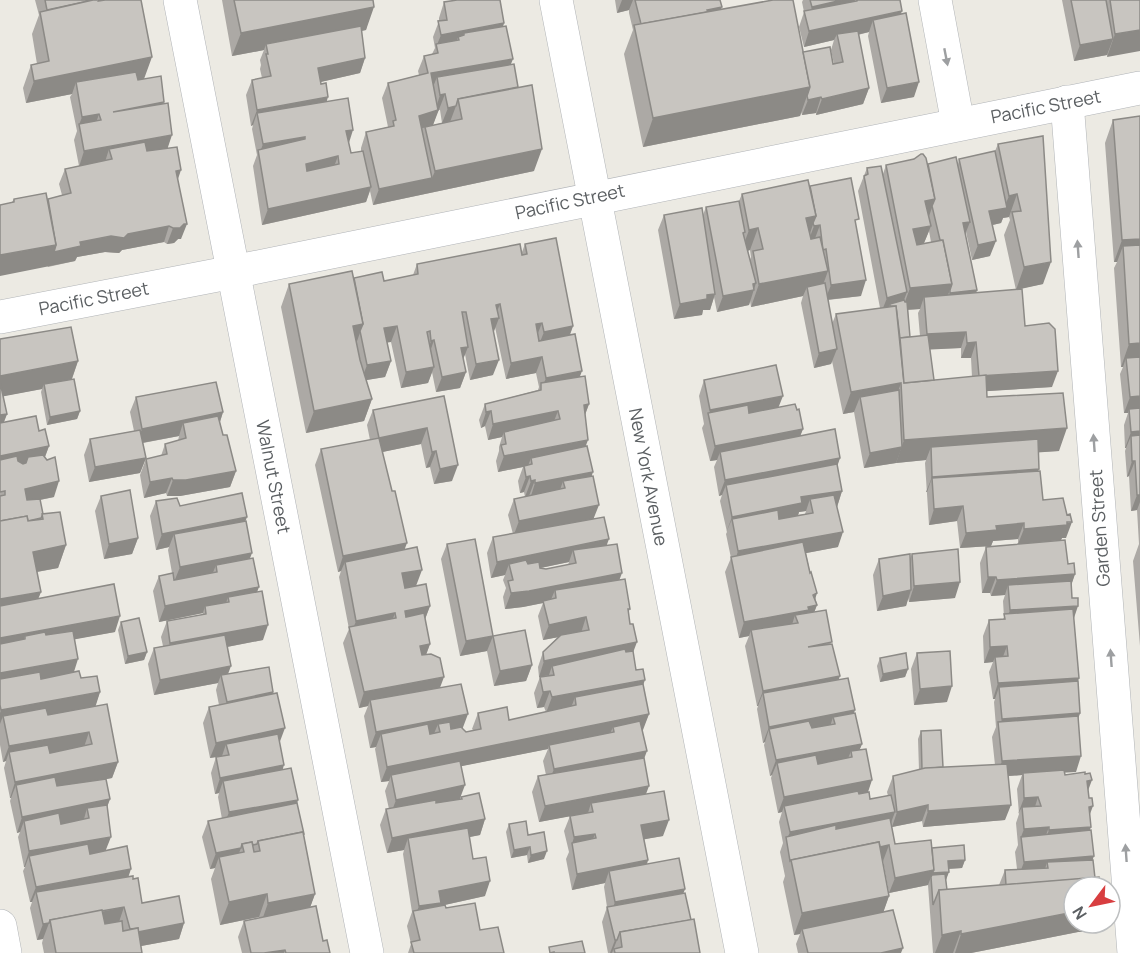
<svg xmlns="http://www.w3.org/2000/svg" width="1140" height="953" font-family="Manrope,sans-serif">
	<style>
		.lines { fill: none; stroke-linecap: round; stroke-linejoin: round }
		.street-casing { stroke: #b1b4b7; stroke-width: 34 }
		.secondary-casing { stroke: #b0b3b7; stroke-width: 34 }
		.street { stroke: #fff; stroke-width: 33 }
		.secondary { stroke: #fff; stroke-width: 33 }
		.wall { fill: #aca9a5; fill-rule: evenodd }
		.shaded-wall { fill: #8c8a86 }
		.building { fill: #c8c5c0; stroke: #8c8a86; stroke-width: 1.5; fill-rule: evenodd }
		.oneway { fill: #9d9fa1 }
		.labels { text-anchor: middle; stroke-width: 4.5; stroke-linejoin: round; paint-order: stroke }
		.street-label { font-size: 18px; fill: #5b5f62; stroke: #fff }
	</style>
	<rect width="100%" height="100%" fill="#eceae3"/>
	<g class="lines">
		<defs>
			<g id="street">
				<path d="M556,0l186,953"/>
				<path d="M935,0l23,124"/>
				<path d="M1067,102l67,851"/>
				<path d="M0,317l233,-45"/>
				<path d="M0,926l5,27"/>
			</g>
			<g id="secondary">
				<path d="M180,0l187,953"/>
				<path d="M233,272l907,-184"/>
			</g>
		</defs>
		<!-- street casing -->
		<use href="#street" class="street-casing"/>
		<!-- secondary casing -->
		<use href="#secondary" class="secondary-casing"/>
		<!-- street -->
		<use href="#street" class="street"/>
		<!-- secondary -->
		<use href="#secondary" class="secondary"/>
	</g>
	<!-- wall -->
	<g class="wall">
		<path d="M35,0h106l3,79 19,25 5,44 10,31 3,60h-3l-4,4 -7,1 -3,-2 -42,8 -3,3 -14,-1 -28,5 -2,4 -27,6 -36,-65 2,-3h34l14,-4 -3,-11 6,-15 14,-3 -5,-26 3,-9 -7,-34 2,-3 -46,9 -3,-15 8,-23 6,-1 -5,-30 7,-19z"/>
		<path d="M222,0h151l-7,30 -5,1 4,27 -5,15 -40,9 7,19 22,42 2,10 10,-1v-4l5,-16 22,-5 -6,-29 6,-15 31,-8 -1,-4 6,-15 8,-2 3,-6 -2,-11 6,-16v-3l5,-16 60,21 -1,3 8,38 7,23 16,84 -161,34 -3,-14 -4,11 -104,23 -9,-59 4,-11 -5,-26 1,-4 -2,1 -5,-31 6,-15 10,-2 -2,-9 1,-4 -1,-5 4,-10 -32,6zM438,110h2l2,13 -9,2z"/>
		<path d="M615,0h105l1,10 82,42 30,12h1l-3,-14 3,-10 -30,7 -5,-20 5,-15 -2,-10 1,-2h97l2,11 -2,3 14,83 -33,6 -13,-67 1,-4 -11,3 11,53 -6,16 -47,11v-2l-14,2 -1,-3 -1,4 -157,31 -19,-93 9,-24 -4,-17v-3l-12,3z"/>
		<path d="M1062,0h78l-33,57v-2l-33,6z"/>
		<path d="M1140,116v530l-7,-85 6,-17 -2,-34 -6,1 -2,-35 -2,1 -2,-26 1,-3h-1l-1,-23 4,-12h-4l-4,-39 3,-7h-2l-7,-99 3,-6h-3l-9,-119 8,-23z"/>
		<path d="M1043,136v148l-25,5 7,37 27,61 -65,4v6l72,54 -21,1v20l5,28 23,38h-4l-1,2 7,24 7,10 -4,11 8,93 -1,3 2,32 -2,5 -2,54h-11v3l23,16 1,39 4,30 -19,63h19l-5,9h-10l-107,21h-38l-5,-68 -39,8 -6,-32h-1l7,35 -6,16 18,41h-103l-2,-9 4,-10 -6,1 -11,-53 2,-6 -5,-24 3,-9 -4,-21 3,-10 -4,1 -7,-35 1,-3 -2,1 -6,-31 1,-3 -2,1 -6,-34 1,-3h-1l-12,-60 4,-10 -10,2 -14,-66 6,-14 -5,-24 1,-2 -7,-31 2,-6 -3,1 -5,-29 3,-7 -7,1 -8,-33 2,-4 -5,-28 5,-16 75,27 24,22 -3,7 40,22 -3,7 5,26 -5,16 1,40 -32,6 11,52 -3,7 17,32 8,36 15,34 8,30 -3,6 9,42 2,7 18,-3 -1,-4 6,-16 26,-6 -1,-31 3,-8 22,36 52,-2 -3,-28 4,-10 -2,-25 1,-3h-2l-4,-27 4,-10 -9,1 -1,-27 6,-16 14,-1 1,-2 -1,-16 2,-6 -14,1 -1,-3h-8l-2,-30 6,-16 32,-3v-5l-25,2 -2,5 -31,2 -3,-27 -28,4 -4,-62 1,-3 -30,3 -32,5 -10,-56 -11,2 -11,-53 -1,3 -17,4 -13,-65 2,-7 -52,11 -1,-6 -1,4 -32,7 -3,-15 -4,13h-7l-1,5 -28,4 -16,-89 6,-15h39l3,-8 33,-6 3,-7 68,-8 46,41 5,69 -33,4 4,24 4,-10 44,-6 -22,-117 9,-23 16,6 3,-9 72,-1 1,-5 36,-8 3,-7zM1009,217l1,3 -6,15 12,55 -40,3 1,-3 -12,-56 1,-2 6,28 18,-4 2,-31 9,-2 2,-5zM929,231l2,11 -7,1zM750,250l1,7 -1,3 -2,-9zM920,309l-2,4 2,23 -10,1 -2,-27zM961,348v10h10l1,19 -38,3 -4,-31zM806,511l-1,3 -7,1 1,-3zM1022,775l-5,14 2,25 -3,9 2,22 -3,7 2,17 -12,1 -6,15 -52,5 -1,-10 3,-11 13,-1 3,-8 -33,-12 -37,-4 -3,-17 30,-6 1,6 82,-7 3,-44z"/>
		<path d="M525,244l48,82 -3,9 10,41 9,28 -4,11 1,31 6,30 2,42 13,27 23,64 -2,4 5,40 3,17 7,14 6,30 -7,16 4,64 17,42 -19,3 4,21 -1,4 38,25 -2,4 17,60h-92l-6,-31 5,-15 -3,-20 1,-4 -33,7 -6,-31 3,-7 -5,-21 6,-15 -31,6 -7,-30 6,-16 8,-1 -3,-14 5,-12 -87,17 -1,33 1,-2 24,22 -5,16 -11,2 4,22 12,37 -45,10 6,2 34,22 24,23h-96l3,-9 -4,-18 5,-14 -9,-58 1,-4 -17,3 -7,-28 6,-16h3l-4,-18 4,-10 -8,1 -6,-33 1,-2 -6,1 -6,-32 4,-10 -9,2 -16,-65 6,-14 -10,-52 2,-6 -3,1 -23,-107 6,-16 49,-9 -3,-15 6,-15 71,-14 8,85 -18,3 -4,-17 -4,1 -5,-24 -39,8 23,97 11,37 14,20 -5,13 5,25 -4,11 14,32 22,42 4,3 7,-2 -1,-1 6,-16 31,7 37,-8 -2,-5 -7,1 -3,-15 6,-16 9,-2 -10,2 -1,-10 5,-15 15,-15 -15,3 -5,-24 5,-13 -20,4 -18,2 -2,-12 3,-9 -3,-8 2,-5 -14,3 -4,-25 6,-16 20,-3 -5,-19 6,-16 11,-2 -1,-5 -4,1 -2,-12 5,-14 -25,5 -2,-11 3,-10v-4l3,-10 -14,3 -3,-14 -4,2 -2,-8 6,-16 53,-14 1,-3 -3,-14 -30,6 -11,-52 -2,6v42l-23,5 -5,-26 -2,5 3,13 -6,16 -24,4 -4,-20 -4,11 -27,5 -10,-46h-4l4,19 -6,16 -19,3 6,19 -8,22 -58,12 -25,-126 8,-23 65,-6 30,3 29,-6 4,-11 105,-12zM569,562l-1,3 -22,4 -6,-1z"/>
		<path d="M0,339l78,22 -6,18 8,32 -3,8 -30,6 -6,-33 1,-3 -39,7 4,18 -3,8 35,9 10,15 -4,11 9,40 -14,3 3,14 23,31 -8,23 -21,4 4,20 -3,6 77,34 -41,7v33l26,20 -5,14 23,56 -6,16 -11,2 9,19 -3,8 -1,43 22,26 14,27 42,20 -5,16 -38,7 1,7h-98l-2,-10 1,-4 -6,1 -7,-32 2,-6h-2l-7,-31 2,-4h-1l-6,-30 2,-5 -3,1 -7,-32 1,-3h-1l-6,-30 2,-7 -3,1 -3,-17z"/>
		<path d="M136,397l87,15 -3,10 3,13 13,36 -6,16 -50,9h-13l-1,-3 -22,5 -4,-23 6,-16 15,-3 4,-12 13,-3 1,-5 -36,7 3,15 -6,15 -51,9 -5,-27 6,-16 44,-8 -4,-19z"/>
		<path d="M101,496l37,42 -6,16 -28,5 -9,-48z"/>
		<path d="M156,501l89,20 5,38 7,32 6,49 -36,7 1,27 45,18 10,78 15,30 -1,3 7,31v2l11,58 -5,13 13,34 7,12h-88l-4,-16 6,-16 15,-3v-1l-39,8 -9,-46 4,-11 -5,1 -8,-32 6,-16 14,-2 -4,-22 1,-4 -4,1 -4,-21 5,-16 -6,1 -7,-35 6,-16 10,-2 -3,-15 2,-7 -64,12 -6,-31 6,-16 9,-2 -2,-9 6,-16 35,-6 1,-2 -44,9 -6,-31 6,-15 13,-3 -4,-23 1,-3 -13,3 -6,-34z"/>
		<path d="M447,544l46,92 39,29 -6,16 -32,5 -7,-35 -27,5 -19,-97z"/>
		<path d="M912,554l43,44 -46,4 -1,-4 -2,8 -29,5 -4,-36 6,-16h31z"/>
		<path d="M121,622l26,30 -3,8 -19,4 -7,-34z"/>
		<path d="M917,653l30,49 -33,3 -3,-36z"/>
		<path d="M880,658l28,11 -3,8 -25,5 -3,-16z"/>
		<path d="M509,824l19,11 16,24 -16,4 -1,-8 -16,3 -5,-26z"/>
	</g>
	<!-- shaded-wall -->
	<g class="shaded-wall">
		<path d="M622,0h11l-4,10 -12,3z"/>
		<path d="M842,0h13l-4,12 -44,9 5,-14z"/>
		<path d="M374,7l-8,23 -99,19 -1,-5 -2,6 -32,6 9,-23z"/>
		<path d="M722,7l-6,16 -10,1 1,-14z"/>
		<path d="M902,11l-6,15 -23,-6 -4,12 -31,7 -1,-5 -3,6 -30,7 5,-16z"/>
		<path d="M504,23l-5,16 -35,-6 -4,13 -2,-9 -3,10h-19l5,-12z"/>
		<path d="M1140,30v21l-33,6 8,-23z"/>
		<path d="M1113,39l-6,16 -33,6 6,-16z"/>
		<path d="M152,57l-8,22 -68,3 -4,12 -46,9 8,-22z"/>
		<path d="M365,58l-5,15 -48,11 6,-16z"/>
		<path d="M513,59l-6,15 -70,3 -4,10 -2,-14z"/>
		<path d="M919,82l-5,15 -33,6 6,-15z"/>
		<path d="M810,87l-10,29 -157,31 10,-29z"/>
		<path d="M869,88l-6,16 -47,11 6,-16z"/>
		<path d="M445,94l-12,31 -20,6 6,-15 16,-5 5,-16z"/>
		<path d="M328,97l-5,16h-66l-4,12 -2,1 6,-16z"/>
		<path d="M821,97l-5,16 -14,2 6,-15z"/>
		<path d="M164,102l-6,15 -45,-5z"/>
		<path d="M456,106l-6,16 -8,1 6,-15z"/>
		<path d="M99,114l-5,15 -15,-4 3,-8z"/>
		<path d="M353,130l-5,16 -2,-15z"/>
		<path d="M172,135l-5,15 -55,9 -3,-10 -4,13 -26,5 5,-16z"/>
		<path d="M305,137l-6,15 -40,3 4,-11z"/>
		<path d="M542,149l-8,22 -161,34 6,-16 53,-11 3,-7z"/>
		<path d="M338,156l-6,16 -32,7 6,-15z"/>
		<path d="M181,170l-5,15v-14z"/>
		<path d="M371,187l-5,15 -104,23 6,-16z"/>
		<path d="M1017,194l-8,23 -6,1 -2,5 -17,4 5,-16 15,-3 5,-12z"/>
		<path d="M935,199l-8,23 -2,-21z"/>
		<path d="M816,216l-8,23 -2,-21z"/>
		<path d="M970,222l-6,15 -1,-14z"/>
		<path d="M184,224h3l-6,15h-3l-4,4 -7,1 6,-16z"/>
		<path d="M820,225l-6,16 -6,1 6,-16z"/>
		<path d="M169,226l-5,16 -42,8 -3,3 -14,-1 -28,5 -2,4 -75,15v-21l56,-10 24,-3z"/>
		<path d="M931,226l-9,22 -17,3 8,-22z"/>
		<path d="M758,228l-8,22 -9,2 8,-22z"/>
		<path d="M1140,239v22l-17,-15 -6,16h-3l8,-22z"/>
		<path d="M996,241l-6,15 -18,4 6,-15z"/>
		<path d="M1051,262l-8,22 -27,6 8,-23z"/>
		<path d="M828,271l-8,22 -13,-6 -4,9 -52,11 8,-23z"/>
		<path d="M866,280l-5,16 -36,4 6,-15z"/>
		<path d="M756,283l-7,22 -32,7 6,-16z"/>
		<path d="M952,284l-8,22 -20,-9 -4,12 -18,1 8,-22z"/>
		<path d="M977,290l-6,16 -26,2 5,-15z"/>
		<path d="M907,292l-6,16 -11,-4 -3,8 -6,1 6,-15z"/>
		<path d="M715,294l-5,16h-7l-1,5 -28,4 6,-15 27,-9z"/>
		<path d="M500,304l-6,15 5,-1 -6,16 -8,1 11,-30z"/>
		<path d="M542,323l-6,15v-14z"/>
		<path d="M363,324l-8,23 -2,-21z"/>
		<path d="M397,326l-6,16 -12,2 5,-16z"/>
		<path d="M573,326l-6,16 -29,5 6,-15z"/>
		<path d="M966,332l-5,16 -40,2 6,-16z"/>
		<path d="M434,340l-5,15 -3,1 5,-15z"/>
		<path d="M976,342l-5,16h-10l6,-15z"/>
		<path d="M1140,343v22l-14,-7 -3,9h-2l8,-23z"/>
		<path d="M468,347l-6,15 -1,-14z"/>
		<path d="M837,349l-6,15 -17,4 5,-15z"/>
		<path d="M542,357l-6,16 -30,6 5,-16z"/>
		<path d="M499,360l-6,15 -23,5 6,-16z"/>
		<path d="M78,361l-8,23h-26l-2,5 -42,8v-21z"/>
		<path d="M391,361l-6,16 -24,4 6,-16z"/>
		<path d="M434,367l-6,16 -27,5 5,-16z"/>
		<path d="M582,371l-6,16 -36,6 6,-15z"/>
		<path d="M1058,371l-6,16 -79,5 6,-16z"/>
		<path d="M466,372l-6,16 -24,4 6,-15z"/>
		<path d="M901,383l-8,23 -33,-9 -6,15 -11,2 8,-22z"/>
		<path d="M783,396l-6,15 -68,4 1,-5z"/>
		<path d="M1140,396v16l-11,-3 -1,4h-4l6,-16z"/>
		<path d="M372,399l-8,22 -58,12 8,-22z"/>
		<path d="M589,404l-6,16 1,-15z"/>
		<path d="M80,411l-3,8 -30,6 3,-8z"/>
		<path d="M491,411l-6,15 -4,2 5,-16z"/>
		<path d="M558,411l-6,15 -48,6 -2,5 -14,3 5,-16z"/>
		<path d="M223,412l-5,16 -35,-5 -4,13 -43,8 6,-15z"/>
		<path d="M7,414l-6,15h-1v-14z"/>
		<path d="M427,428l-6,16 -48,10 6,-16z"/>
		<path d="M1067,428l-8,23 -128,9v-13l-5,13 -30,3 8,-23z"/>
		<path d="M803,429l-6,15 -77,8 -3,8 -7,1 5,-15z"/>
		<path d="M1140,431v15l-9,-10 -5,12h-1l6,-16z"/>
		<path d="M588,440l-6,16 -50,8 -1,-6 -3,8 -30,6 6,-16z"/>
		<path d="M49,446l-6,16 -15,-5 -3,8 -25,5v-14z"/>
		<path d="M902,447l-6,16 -32,5 6,-15z"/>
		<path d="M436,451l-6,16 -4,1 6,-16z"/>
		<path d="M146,458l-6,15 -51,9 6,-15z"/>
		<path d="M840,458l-5,15 -109,12 -4,10 -3,1 6,-16z"/>
		<path d="M1132,461h3l-6,15 -2,1z"/>
		<path d="M458,465l-6,16 -18,3 6,-15z"/>
		<path d="M1039,469l-6,15 -101,-6 -5,14h-1l6,-15z"/>
		<path d="M236,471l-6,16 -50,9h-13l6,-16z"/>
		<path d="M593,472l-5,15 -23,1 -2,-7 -4,12 -29,6 5,-16z"/>
		<path d="M530,476l-6,16 -4,1 6,-16z"/>
		<path d="M172,478l-6,15 -22,5 6,-16z"/>
		<path d="M535,480l-6,16 -4,1 6,-16z"/>
		<path d="M59,481l-5,16 -35,7 6,-15z"/>
		<path d="M842,491l-5,16 -27,-8 -4,12 -7,1 -2,7h-65l-6,14 6,-16 69,-20z"/>
		<path d="M1137,495h3v7l-3,8 -6,1z"/>
		<path d="M599,505l-6,15 -80,17 6,-16z"/>
		<path d="M963,506l-6,15 -28,4 5,-16z"/>
		<path d="M247,517l-6,16 -67,1 -5,13 -13,3 6,-16z"/>
		<path d="M1072,522l-6,16h-4l-1,2 -43,4 6,-15z"/>
		<path d="M1024,523l-6,16 -25,2 -2,5 -31,2 6,-15 30,-7z"/>
		<path d="M843,532l-5,15 -105,20 5,-16z"/>
		<path d="M138,538l-6,16 -28,5 5,-15z"/>
		<path d="M609,539l-6,16 -30,-5 -4,12 -57,12 -3,-10 -4,11 -14,3 6,-16z"/>
		<path d="M407,543l-6,16 -56,3 -4,9 -3,1 5,-16z"/>
		<path d="M66,545l-8,23 -33,6 8,-22z"/>
		<path d="M252,553l-6,16 -29,3 -1,-7 -4,10 -38,7 6,-15z"/>
		<path d="M422,570l-6,16 -19,3 5,-16z"/>
		<path d="M622,573l-6,16 -60,9 -1,-8 -5,12 -7,-1v2l-20,4 -18,2 6,-16z"/>
		<path d="M1075,574l-5,15 -62,-4 -3,10 -14,1 6,-16z"/>
		<path d="M988,577h8l-6,16h-8z"/>
		<path d="M960,582l-5,16 -46,4 5,-16z"/>
		<path d="M259,587l-6,16 -24,-1 -1,-5 -4,12 -19,-3 -2,7 -44,9 6,-16z"/>
		<path d="M911,590l-5,16 -29,5 6,-15z"/>
		<path d="M41,592l-9,22 -32,6v-21z"/>
		<path d="M817,593l-4,13 4,-1 -6,16 -13,2 -3,-8 -4,13 -40,2 -2,6 -10,2 5,-16z"/>
		<path d="M430,606l-6,16 -25,5 6,-16z"/>
		<path d="M1078,606l-5,15 -69,5 6,-16z"/>
		<path d="M395,613l-6,16 -38,5 5,-13z"/>
		<path d="M120,616l-5,16 -93,17 3,-10v-3l-5,13 -20,4v-15z"/>
		<path d="M586,617l-5,16 -38,7 6,-15z"/>
		<path d="M268,625l-5,15 -98,19 5,-16z"/>
		<path d="M493,636l-6,15 -27,5 6,-15z"/>
		<path d="M637,642l-6,16 -79,8 -3,9 -10,2 5,-16z"/>
		<path d="M430,644l-6,16 -10,2 6,-16z"/>
		<path d="M1007,646l-6,16 -6,-5 -2,5 -9,1 6,-16z"/>
		<path d="M147,652l-3,8 -19,4 3,-8z"/>
		<path d="M78,659l-5,16 -73,13v-15z"/>
		<path d="M532,665l-6,16 -32,5 6,-15z"/>
		<path d="M231,666l-6,16 -4,-7 -3,8 -64,12 6,-15z"/>
		<path d="M908,669l-3,8 -25,5 3,-8z"/>
		<path d="M840,676l-6,16 -71,1 -5,13h-1l6,-15z"/>
		<path d="M444,677l-6,16 -68,7 -2,6 -9,2 5,-16z"/>
		<path d="M1079,678l-6,15 -74,-6 -4,12h-2l5,-16z"/>
		<path d="M645,680l-6,16 -63,9 -1,-8 -4,11 -25,5 6,-16z"/>
		<path d="M952,686l-5,16 -33,3 6,-16z"/>
		<path d="M550,691l-6,16 -7,1 6,-16z"/>
		<path d="M100,692l-5,16 -90,16 -2,-8 -3,8v-11l1,-3z"/>
		<path d="M273,692l-6,16 -46,9 6,-15z"/>
		<path d="M855,710l-5,16 -15,-2 -2,-7 -4,13 -60,-1 -4,13 -2,1 6,-16z"/>
		<path d="M1080,713l-5,16h-76l3,-10z"/>
		<path d="M468,714l-6,16 -22,2 -2,-8 -5,12 -52,-2 -5,13 -6,1 6,-16z"/>
		<path d="M649,714l-6,16 -30,6 1,-4 -1,-5 -4,9 -60,9 -1,4 -156,31 -1,-5 -2,6 -8,1 6,-15z"/>
		<path d="M285,728l-6,16h-53l-4,12 -12,2 6,-15z"/>
		<path d="M89,732l-5,15 -73,13 -2,-8 -3,9 -3,1 6,-16z"/>
		<path d="M862,744l-6,15 -4,-2 -1,-6 -4,10 -68,13 -2,-11 -5,12 -2,1 6,-16z"/>
		<path d="M647,751l-6,16 -93,17 6,-15z"/>
		<path d="M1081,756l-5,16 -53,3v-2l-1,2 -26,2 6,-16z"/>
		<path d="M118,762l-6,16 -94,18 -2,-11 -5,13h-1l5,-16z"/>
		<path d="M284,765l-5,16h-56l-4,12 -4,1 5,-16z"/>
		<path d="M872,780l-5,15 -83,11 -2,6 -4,1 6,-16z"/>
		<path d="M1092,780l-6,16 1,-15z"/>
		<path d="M465,785l-6,16 -69,15 6,-16z"/>
		<path d="M649,786l-6,16 -52,1 -3,10 -49,9 6,-16z"/>
		<path d="M1038,797l-5,16 -11,-6 -4,7 6,-16z"/>
		<path d="M110,799l-6,16 -17,-7 -3,11 -58,12 -2,-10 -4,11 -3,1 5,-16z"/>
		<path d="M298,800l-6,16 -69,12 6,-16z"/>
		<path d="M928,805l-6,16 -30,6 5,-15z"/>
		<path d="M1011,805l-6,15 -82,7 5,-16z"/>
		<path d="M1093,806l-6,16 2,-15z"/>
		<path d="M895,812l-6,16 -103,13 4,-9z"/>
		<path d="M485,819l-5,16 -70,14 -2,-11 -4,12 -17,3 5,-15z"/>
		<path d="M669,820l-6,16 -28,5 6,-16z"/>
		<path d="M1049,827l-6,16 -22,-6 -3,8 6,-16z"/>
		<path d="M1091,827l-6,16 -42,3 6,-16z"/>
		<path d="M595,834l-6,15 -17,-5 2,-7z"/>
		<path d="M111,837l-6,15 -74,14 -2,-10 -4,11h-1l5,-16z"/>
		<path d="M889,845l-6,16 -88,18 -3,-13z"/>
		<path d="M530,847l-3,8 -16,3 3,-8z"/>
		<path d="M241,848l-6,15 -16,-6 -4,11 -5,1 6,-16z"/>
		<path d="M547,851l-3,8 -16,4 3,-8z"/>
		<path d="M1094,856l-6,16 -40,-4 -1,-6 -4,14 -25,2 6,-16z"/>
		<path d="M648,860l-5,15 -34,-4 -4,12 -33,7 5,-16z"/>
		<path d="M965,860l-3,8 -17,1 3,-8z"/>
		<path d="M131,869l-5,15 -90,8 -4,10h-2l6,-15z"/>
		<path d="M934,870l15,2 -3,8 -15,-3 -3,8 -39,8 6,-15z"/>
		<path d="M490,881l-5,15 -45,10 -26,13 5,-13 20,-15z"/>
		<path d="M685,889l-6,16 -70,13 6,-16z"/>
		<path d="M267,894l-8,23 -39,8 9,-23z"/>
		<path d="M315,894l-8,22 -47,10 8,-23z"/>
		<path d="M889,896l-8,23 -79,10 -2,5 -6,1 8,-22z"/>
		<path d="M124,907l-5,15 -66,14 -3,-13z"/>
		<path d="M1074,912v11h19l-5,9h-10l-107,21h-16l6,-19z"/>
		<path d="M49,923l-6,16 -6,1 6,-16z"/>
		<path d="M184,923l-5,16 -54,10 6,-16z"/>
		<path d="M961,931l-8,22h-18l7,-18z"/>
		<path d="M615,940h2l-5,13h-2z"/>
		<path d="M903,948l-2,5h-20z"/>
		<path d="M285,950l-1,3h-20z"/>
	</g>
	<!-- building -->
	<g class="building">
		<path d="M45,0h48l-46,10z"/>
		<path d="M93,0h7l-1,1 6,-1h36l11,57 -118,24 -3,-16 18,-4 -9,-49z"/>
		<path d="M234,0h139l1,7 -133,26z"/>
		<path d="M457,0h43l4,23 -63,12 -3,-14 9,-1 -3,-18z"/>
		<path d="M635,0h85l2,7 -15,3 1,2 -67,12z"/>
		<path d="M773,0h20l17,87 -157,31 -19,-93z"/>
		<path d="M810,0h32l-30,7z"/>
		<path d="M857,0h43l2,11 -93,20 -5,-20 53,-10z"/>
		<path d="M1071,0h35l7,39 -33,6z"/>
		<path d="M1110,0h30v30l-25,4z"/>
		<path d="M906,13l13,69 -32,6 -14,-68z"/>
		<path d="M361,26l4,32 -47,10 3,16 5,-1 2,14 -71,13 -5,-30 19,-4 -5,-22h2l-2,-10z"/>
		<path d="M506,26l7,33 -82,14 7,37 -19,6 13,62 -53,11 -13,-57 28,-6 -1,-5 3,-1 -8,-37 40,-10 -4,-17 14,-3 -2,-9 23,-4 -1,-3 6,-2v-2z"/>
		<path d="M858,31l11,57 -47,11 -1,-2 -13,3 -1,-4 3,-9 -7,-35 27,-5 3,17 10,-2 -6,-28z"/>
		<path d="M514,64l4,23 -60,12 -2,7 -8,2 -3,-14 -5,1 -3,-18z"/>
		<path d="M136,72l2,8 23,-4 3,26 -51,10 55,-9 4,32 -88,16 -5,-27 22,-4 -2,-6 -17,3 -6,-35z"/>
		<path d="M532,85l10,64 -107,22 -10,-44 37,-8 -4,-20z"/>
		<path d="M348,98l5,32 -7,1 5,22 12,-2 8,36 -103,22 -10,-59 47,-11v-2l-42,7 -6,-31zM338,156l1,8 -32,7 -1,-7z"/>
		<path d="M1140,116v123l-18,1 -9,-120z"/>
		<path d="M1043,136l8,126 -27,5 -12,-55 9,-1 -4,-17 -8,2 -11,-52z"/>
		<path d="M145,142l2,9 30,-4 4,23 -5,1 11,53h-3l-4,4h-7l-4,-2 -41,8 -4,4 -13,-2 -31,6 1,4 -27,6 2,-7 -8,-46 23,-6 -6,-24 47,-10 -3,-10z"/>
		<path d="M995,151l12,57 -18,3 7,30 -18,4 -19,-86z"/>
		<path d="M921,154h2l3,4 9,41 -10,2 6,25 -18,3 4,16 26,-5 9,44 -42,4 -24,-123 28,-6z"/>
		<path d="M956,157l14,65 -7,1 14,67 -27,3v-3l2,-6 -9,-44h-3l-8,-34 3,-7 -7,-35z"/>
		<path d="M881,166l26,126 -20,6 -23,-122 4,-2 -1,-6z"/>
		<path d="M851,178l8,41 -4,1 11,60 -35,5 -5,-36 -3,1 -3,-25 -6,1 -1,-3 3,-7 -6,-30z"/>
		<path d="M808,180l8,36 -10,2 5,21 9,-2 8,34 -69,13 -6,-33 10,-2 -5,-21 -9,2 -7,-36z"/>
		<path d="M46,193l10,52 -56,10v-50l14,-3v-3z"/>
		<path d="M739,201l6,31 -2,1 13,50 -3,1 1,6 -31,6 -17,-89z"/>
		<path d="M702,208l13,86 -8,1v4l-27,5 -16,-89z"/>
		<path d="M556,238l17,88 -29,6 -2,-9 -6,1 3,17 36,-7 7,37 -36,7 -4,-21 -31,6 -11,-59 -4,1 3,13 -8,1 8,41 -23,4 -10,-52h-4l6,35 -7,1 5,24 -24,5 -8,-37 -3,1 -1,-10 -3,1 7,35 -28,5 -9,-46 -13,2 7,33 -24,4 -7,-34 3,-7 -9,-46 28,-6 2,9 34,-7 -1,-10 103,-20 2,11 5,-1 -2,-10z"/>
		<path d="M1140,245v98l-11,1 -6,-98z"/>
		<path d="M352,271l11,53 -10,2 7,34 12,39 -58,12 -25,-127z"/>
		<path d="M825,283l12,66 -18,4 -12,-66z"/>
		<path d="M1022,289l3,37 24,-3 6,6 3,42 -79,5 -3,-34 -9,1 -1,-11 -39,2 -3,-37z"/>
		<path d="M904,300l1,2h2l3,35 -10,1 -4,-32h-6v-2z"/>
		<path d="M896,306l8,77 82,-8 1,22 76,-4 4,35 -163,12 -3,-57 -50,9 -15,-78z"/>
		<path d="M71,327l7,34 -78,15v-37z"/>
		<path d="M928,335l6,45 -30,3 -4,-45z"/>
		<path d="M1140,357v39l-10,1 -4,-39z"/>
		<path d="M776,365l7,31 -73,14 -6,-30z"/>
		<path d="M585,376l4,28 -5,1 4,35 -84,16 -3,-11 5,-1 -2,-12 56,-13 -2,-8 -65,13 -2,-13 -5,1 -1,-8 56,-14v-7z"/>
		<path d="M74,379l6,32 -30,6 -6,-33z"/>
		<path d="M0,382l7,32 -7,1z"/>
		<path d="M216,382l7,30 -81,17 -6,-32z"/>
		<path d="M899,390l3,57 -32,6 -10,-56z"/>
		<path d="M444,396l14,69 -18,4 -4,-18 -4,1 -5,-24 -48,10 -6,-28z"/>
		<path d="M795,404l2,6 2,-1 4,20 -88,17 -7,-33 40,-8 1,8z"/>
		<path d="M1140,408v23l-9,1 -2,-23z"/>
		<path d="M36,416l3,15 6,-2 4,17 -49,10v-33z"/>
		<path d="M218,416l5,19h4l9,36 -50,9h-13l-1,-2 -22,4 -4,-23 21,-5 -2,-10 21,-6 -3,-15z"/>
		<path d="M835,429l5,29 -115,22 -5,-28z"/>
		<path d="M140,430l6,28 -51,9 -5,-28z"/>
		<path d="M1140,435v60h-3l-2,-34h-3l-1,-25z"/>
		<path d="M379,438l13,53h3l12,52 -64,13 -22,-107z"/>
		<path d="M1038,439l1,30 -107,8 -1,-30z"/>
		<path d="M587,446l6,26 -58,11v-3l-4,1 -1,-5 -4,1 -2,-11 8,-2 -1,-6z"/>
		<path d="M43,455l4,5 8,-3 4,24 -34,8 2,11 13,-1 3,15 -2,4 -13,3 -1,-5 -27,5v-25l5,-1v-4l-5,1v-32l17,-4 1,5 5,3 3,-1 2,-6z"/>
		<path d="M837,464l5,27 -41,6 1,6 -70,14 -6,-32z"/>
		<path d="M1040,471l3,29 20,-2 4,17 3,-1 2,8h-5v3l-43,4v-6l-28,3 1,4 -31,3 -3,-27 -29,3 -2,-31z"/>
		<path d="M593,476l6,29 -80,16 -5,-22 51,-11 -2,-7z"/>
		<path d="M130,490l8,48 -29,6 -8,-48z"/>
		<path d="M242,493l5,24 -85,17 -6,-33 21,-3 3,8z"/>
		<path d="M834,495l9,37 -105,19 -6,-32 46,-9 1,9 34,-6 -3,-14z"/>
		<path d="M60,512l6,33 -33,7 8,40 -41,7v-78l27,-5 1,5 15,-2 -1,-5z"/>
		<path d="M604,517l5,22 -112,23 -4,-25z"/>
		<path d="M246,521l6,32 -72,14 -6,-33z"/>
		<path d="M475,539l18,97 -27,5 -19,-97z"/>
		<path d="M1065,540l3,24 6,-1 1,11 -78,6 -1,-3h-8l-2,-30z"/>
		<path d="M803,542l7,31 1,-1 6,21 -4,2 4,10 -9,2 1,3 -65,12 -13,-65z"/>
		<path d="M617,544l5,29 -93,18 -18,2 -3,-12 5,-1 -4,-16 17,-4 2,4 11,-2 1,6 6,1 30,-6 -3,-13z"/>
		<path d="M417,547l5,23 -20,3 3,15 21,-4 4,22 -25,5 1,6 18,-4 6,31 -10,2 2,9 9,-1 9,4 4,19 -80,15 -15,-65 47,-9 -1,-5 -39,8 -11,-59z"/>
		<path d="M958,549l2,33 -46,4 -2,-32z"/>
		<path d="M910,554l1,36 -28,6 -4,-37z"/>
		<path d="M253,558l6,29 -94,19 -6,-30 14,-3 1,7 43,-8 -1,-7z"/>
		<path d="M625,579l5,30h-2l2,15h3l4,18 -93,19 -1,-9 18,-17 28,-5 -3,-13 -37,8 -6,-24 13,-3 -1,-8z"/>
		<path d="M1071,581l1,17h6v8l-68,4 -2,-25z"/>
		<path d="M114,584l6,32 -120,22v-32z"/>
		<path d="M262,591l6,34 -98,18 -3,-22 39,-7 -1,-8 24,-4 -1,-5z"/>
		<path d="M1073,609l6,69 -81,5 -3,-26 13,-1 -1,-10 -17,1 -1,-27 16,-1 -1,-5z"/>
		<path d="M826,610l6,32 -24,5 24,-3 8,32 -77,15 -12,-61 47,-7 -3,-8z"/>
		<path d="M139,618l8,34 -19,4 -7,-34z"/>
		<path d="M525,630l7,35 -32,6 -7,-35z"/>
		<path d="M73,631l5,28 -78,14v-29l25,-5v-3l20,-4 1,3z"/>
		<path d="M225,635l6,31 -71,14 -6,-32z"/>
		<path d="M625,649l1,3 7,-1 3,19 7,-1 2,11 -93,17 -2,-6 -7,1 -3,-15 14,-2 -2,-9z"/>
		<path d="M950,651l2,35 -32,3 -3,-36z"/>
		<path d="M906,653l2,16 -25,5 -3,-16z"/>
		<path d="M269,667l4,25 -46,10 -6,-27z"/>
		<path d="M79,671l2,7 16,-2 3,16 -99,18 -1,-5v-26l40,-7 1,7z"/>
		<path d="M848,678l7,32 -86,17 -6,-34z"/>
		<path d="M1078,681l2,32 -78,6 -3,-32z"/>
		<path d="M461,684l7,30 -92,18 -6,-32z"/>
		<path d="M643,684l6,30 -262,53 -6,-33 47,-10 2,10 10,-2 -2,-8 12,-2 1,7 10,-2 5,5 15,-3 -3,-16 29,-6 2,13 67,-15 -1,-8z"/>
		<path d="M277,693l8,35 -69,15 -7,-36z"/>
		<path d="M107,704l11,58 -103,20 -6,-30 39,-7 2,8 42,-9 -3,-12 -80,14 -6,-30 43,-8 2,7z"/>
		<path d="M855,713l7,31 -86,16 -7,-31 40,-8 3,7 23,-4 -2,-7z"/>
		<path d="M1078,716l3,40 -79,5 -4,-39z"/>
		<path d="M640,721l7,30 -93,18 -5,-24 65,-13 -1,-5z"/>
		<path d="M941,730l2,37 -21,2 -1,-38z"/>
		<path d="M278,734l6,31 -64,13 -4,-21 13,-2 -3,-11z"/>
		<path d="M866,749l6,31 -88,17 -7,-34 39,-8 2,9 34,-7 -1,-6z"/>
		<path d="M644,758l5,28 -104,20 -7,-30z"/>
		<path d="M460,761l5,24 -69,15 -5,-25z"/>
		<path d="M1007,764l4,41 -83,6v-6l-31,7 -4,-36 32,-8z"/>
		<path d="M291,768l7,32 -69,12 -6,-31z"/>
		<path d="M1064,770l1,5 20,-3v2l5,-1 2,7 -5,1 2,17h3l1,8 -4,1 2,20 -42,3v-3l-25,2 -2,-22 19,-1 -3,-9 -14,1 -1,-25z"/>
		<path d="M55,777l2,9 49,-7 4,20 -88,18 -6,-32z"/>
		<path d="M664,791l5,29 -28,5 7,35 -71,14 -5,-31 24,-5 -1,-4 -21,3 -4,-21 23,-4 -2,-9z"/>
		<path d="M858,791l1,3 10,-2 1,7 21,-4 4,17 -105,20 -6,-26z"/>
		<path d="M479,793l6,26 -93,19 -6,-29 50,-9v3l26,-4 -1,-2z"/>
		<path d="M297,803l7,31h-1v-2l-45,9 -1,3 -4,1 -1,-3 -10,2 -1,4 -25,5 -8,-32z"/>
		<path d="M107,805l4,32 -82,14 -5,-30 35,-8 2,11 28,-6 -2,-10z"/>
		<path d="M890,818l5,26 36,-4 3,30 -39,8 -6,-33 -9,2 -1,-5 -88,18 -1,1 -4,-24 50,-12v4z"/>
		<path d="M526,821l2,14 16,-3 3,19 -16,4 -1,-8 -16,3 -5,-26z"/>
		<path d="M468,828l5,31 13,-2 4,24 -51,10 2,12 -22,3 -11,-68z"/>
		<path d="M1091,830l3,26 -70,6 -3,-25z"/>
		<path d="M303,832l12,62 -47,9 -1,-9 -38,8 -10,-45 25,-5 -2,-8 10,-2 2,10 6,-1 -2,-10z"/>
		<path d="M879,842l10,54 -87,17 -11,-53z"/>
		<path d="M88,844l2,10 37,-8 4,23 -95,18 -7,-31z"/>
		<path d="M964,845l1,15 -17,1 1,11 -17,1 2,-3 -2,-22z"/>
		<path d="M679,858l6,31 -70,13 -6,-31z"/>
		<path d="M1093,860l2,18 -89,7 -1,-15 43,-2 -1,-6z"/>
		<path d="M945,874l2,16h-8l-6,15 -2,-28 1,-2z"/>
		<path d="M133,876v3l5,-1 4,25 37,-7 5,27 -46,9v-4l-8,1 -6,-22 -74,13 -1,3 -6,1 -7,-32z"/>
		<path d="M1099,877v10h-25v25l-113,22v-3l-19,4 -3,-45z"/>
		<path d="M685,893l6,27 -71,12 -3,8h-2l-8,-33z"/>
		<path d="M475,903l5,27 18,-3 6,26h-90l-3,-11 9,-2 -7,-29 32,-6 1,3z"/>
		<path d="M316,906l7,35 4,-1 3,13h-45h1l-1,-3 -21,3h-13l-7,-32z"/>
		<path d="M102,910l3,14 17,-3 1,10 15,-3 4,25h-86l-6,-33z"/>
		<path d="M893,910l10,38 -22,5h-73l-6,-24z"/>
		<path d="M694,919l6,34h-85l-1,-4 8,-2 -2,-15z"/>
		<path d="M582,941l3,12h-31v-1l-4,1 -1,-6z"/>
	</g>
	<!-- one-way arrows -->
	<defs><path id="oneway-solid" d="M-6-.8H1V-3.2L6.5 0L1 3.2V.8H-6Z" transform="scale(1.5)"/></defs>
	<g class="oneway">
		<use href="#oneway-solid" transform="translate(946 57) rotate(79)"/>
		<use href="#oneway-solid" transform="translate(1078 249) rotate(-94)"/>
		<use href="#oneway-solid" transform="translate(1094 443) rotate(-94)"/>
		<use href="#oneway-solid" transform="translate(1111 658) rotate(-94)"/>
		<use href="#oneway-solid" transform="translate(1126 853) rotate(-94)"/>
	</g>
	<g class="labels">
		<!-- street labels -->
		<g class="street-label">
			<text transform="translate(1046 107) rotate(-11)" y="6">Pacific Street</text>
			<text transform="translate(570 202) rotate(-12)" y="6">Pacific Street</text>
			<text transform="translate(94 299) rotate(-11)" y="6">Pacific Street</text>
			<text transform="translate(273 477) rotate(79)" y="6">Walnut Street</text>
			<text transform="translate(648 477) rotate(79)" y="6">New York Avenue</text>
			<text transform="translate(1100 528) rotate(-94)" y="6">Garden Street</text>
		</g>
	</g>
	<!-- north arrow -->
	<g transform="translate(1092 905) rotate(238)"><circle r="28" fill="#ffffff" stroke="#bdbfc0" stroke-width="1.5"/>
	<path d="M0-4.5L10 22L0 15L-10 22Z" fill="#d83e40"/>
	<text y="-9" font-size="16" font-weight="bold" text-anchor="middle" fill="#5b5f62">N</text>
	</g>
</svg>
